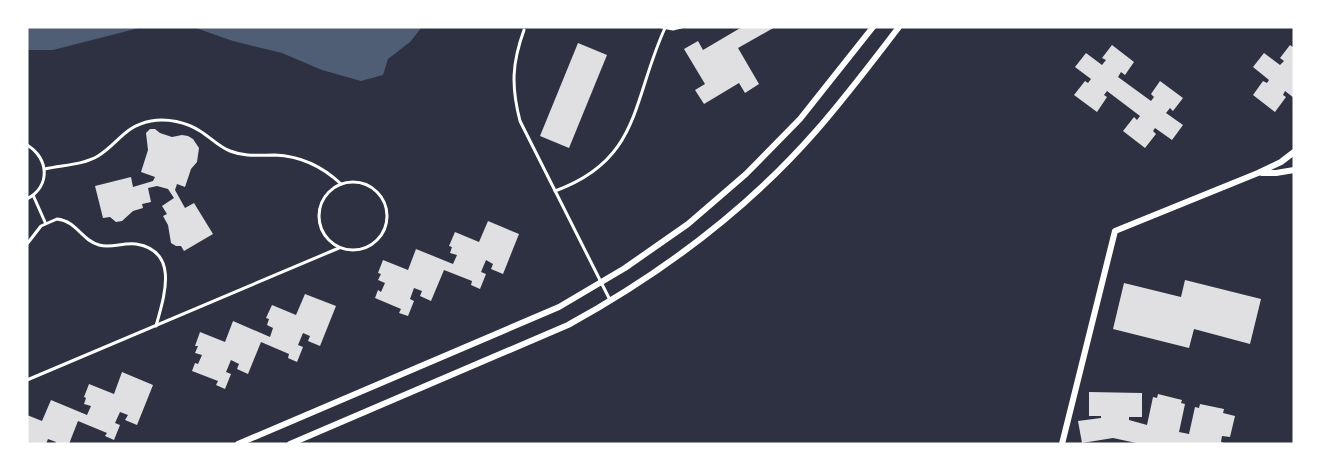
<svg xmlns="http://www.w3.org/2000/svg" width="1321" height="471" font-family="Overpass,sans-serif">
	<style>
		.water { fill: #4f5d75 }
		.building { fill: #e0e0e3 }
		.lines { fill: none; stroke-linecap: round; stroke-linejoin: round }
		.service { stroke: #fff; stroke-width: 3 }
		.minor { stroke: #fff; stroke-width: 6 }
	</style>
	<rect width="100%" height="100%" fill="#2d3142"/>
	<!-- water -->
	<g class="water">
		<path d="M27,27h116l-90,23h-26z"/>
		<path d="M193,27h229l-12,15 -22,17 -5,16 -22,6 -39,-11 -40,-17 -49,-12z"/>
	</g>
	<!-- building -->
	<g class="building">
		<path d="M742,27h33l-37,21 21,36 -14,9 -6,-10 -35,21 -9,-14 10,-6 -21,-35 14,-8 5,9z"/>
		<path d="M578,43l29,12 -38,93 -29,-12z"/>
		<path d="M1112,45l22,17 -9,13 -4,-3 -3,5 33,24 3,-4 -3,-3 9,-13 23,17 -10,13 -3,-3 -4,5 17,12 -11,15 -17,-12 -2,3 3,3 -11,14 -22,-17 11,-14 3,3 3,-4 -33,-25 -3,4 3,2 -10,15 -23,-17 11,-14 3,2 3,-4 -16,-12 11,-14 16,12 4,-5 -4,-2z"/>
		<path d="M1290,45l4,3v50l-9,-7 -2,4 3,2 -11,15 -22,-17 10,-14 4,2 2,-3 -16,-13 11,-14 16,12 4,-4 -4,-3z"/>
		<path d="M150,129h5l5,4 12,4 10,-2 6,1 5,3 6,9 -2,14 -6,7 -6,18 -8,-3 -2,6 10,18 9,-5 19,31 -29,17 -3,-5h-5l-5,-3 -3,-18 -5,-9 4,-2 -5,-8 12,-8 -6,-9 -11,-3 -9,2 3,14 -9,2 1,4 -10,3 -11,10 -6,1 -6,-5 -7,1 -8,-32 36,-9 2,10 20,-6 2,-4 -14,-5 7,-22 -2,-17z"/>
		<path d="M488,221l31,13 -16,40 -12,-5 2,-5 -7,-4 -5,12 5,2 -6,15 -9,-4 1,-4 -28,-11 -13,31 -11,-5 2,-5 -8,-3 -4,11 4,2 -6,15 -9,-3 2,-4 -26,-11 3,-8 3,2 4,-9 -7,-3 3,-6 -3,-1 5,-13 25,10 8,-21 37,15 4,-9 -7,-2 2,-6 -3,-1 6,-14 24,10z"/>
		<path d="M1185,280l76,19 -11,45 -56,-15 -5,19 -76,-19 11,-46 57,14z"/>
		<path d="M305,294l31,12 -16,40 -12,-5 2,-5 -7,-3 -5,12 5,2 -6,15 -9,-4 1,-4 -28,-12 -13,32 -11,-5 2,-5 -8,-4 -5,12 5,2 -6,15 -9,-4 2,-4 -26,-10 3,-8 3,1 4,-9 -7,-2 3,-7h-3l5,-14 25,10 8,-21 37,16 3,-9 -6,-3 2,-6 -3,-1 6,-13 24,10z"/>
		<path d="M122,372l31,13 -16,40 -12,-5 3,-5 -8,-3 -5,11 5,2 -6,15 -9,-4 2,-3 -29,-12 -9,23h-14l1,-2 -8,-3 -2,5h-19v-29l15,6 9,-21 36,15 4,-9 -7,-2 2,-6 -2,-1 5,-13 25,10z"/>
		<path d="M1089,392l53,1v24h-13v3l18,5 6,-28 4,1 1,-4 24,6 -1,3 4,1 -6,28 10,2 6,-27 4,1 1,-4 24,5 -1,4 12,3 -5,21 -8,-1 -1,6 6,2h-86l-28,-6 -31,5 -4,-22 23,-3v-2h-12z"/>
	</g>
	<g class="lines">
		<!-- service -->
		<g class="service">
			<path d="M662,27l11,2 8,-2"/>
			<path d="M524,30c-12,33 -13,56 -4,91l90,179"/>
			<path d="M27,145c22,13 24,41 0,54"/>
			<path d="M45,169c17,-4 38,-4 53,-13 20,-12 26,-30 53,-35 16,-3 35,1 49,10 10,6 19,16 30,20 15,6 29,4 45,4 25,1 48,12 66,29"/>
			<circle cx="353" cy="216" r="34"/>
			<path d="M555,191c86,-31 77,-91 110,-163"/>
			<path d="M33,195l12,27"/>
			<path d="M27,244l14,-18 16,-7c20,2 24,21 42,26 12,4 24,-3 37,-1 44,7 28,53 20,82"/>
			<path d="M27,380l312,-132"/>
		</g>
		<!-- minor -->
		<g class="minor">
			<path d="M1262,173h14l18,-3"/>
			<path d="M238,444l321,-137 66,-39 63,-44 58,-50 54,-55 73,-92"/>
			<path d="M290,444l278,-119c93,-51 178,-114 248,-194 29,-33 56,-69 83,-104"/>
			<path d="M1062,444l53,-213 143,-58 23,-11 13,-10"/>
		</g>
	</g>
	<!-- border -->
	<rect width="1321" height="471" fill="none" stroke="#ffffff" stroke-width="57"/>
</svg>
